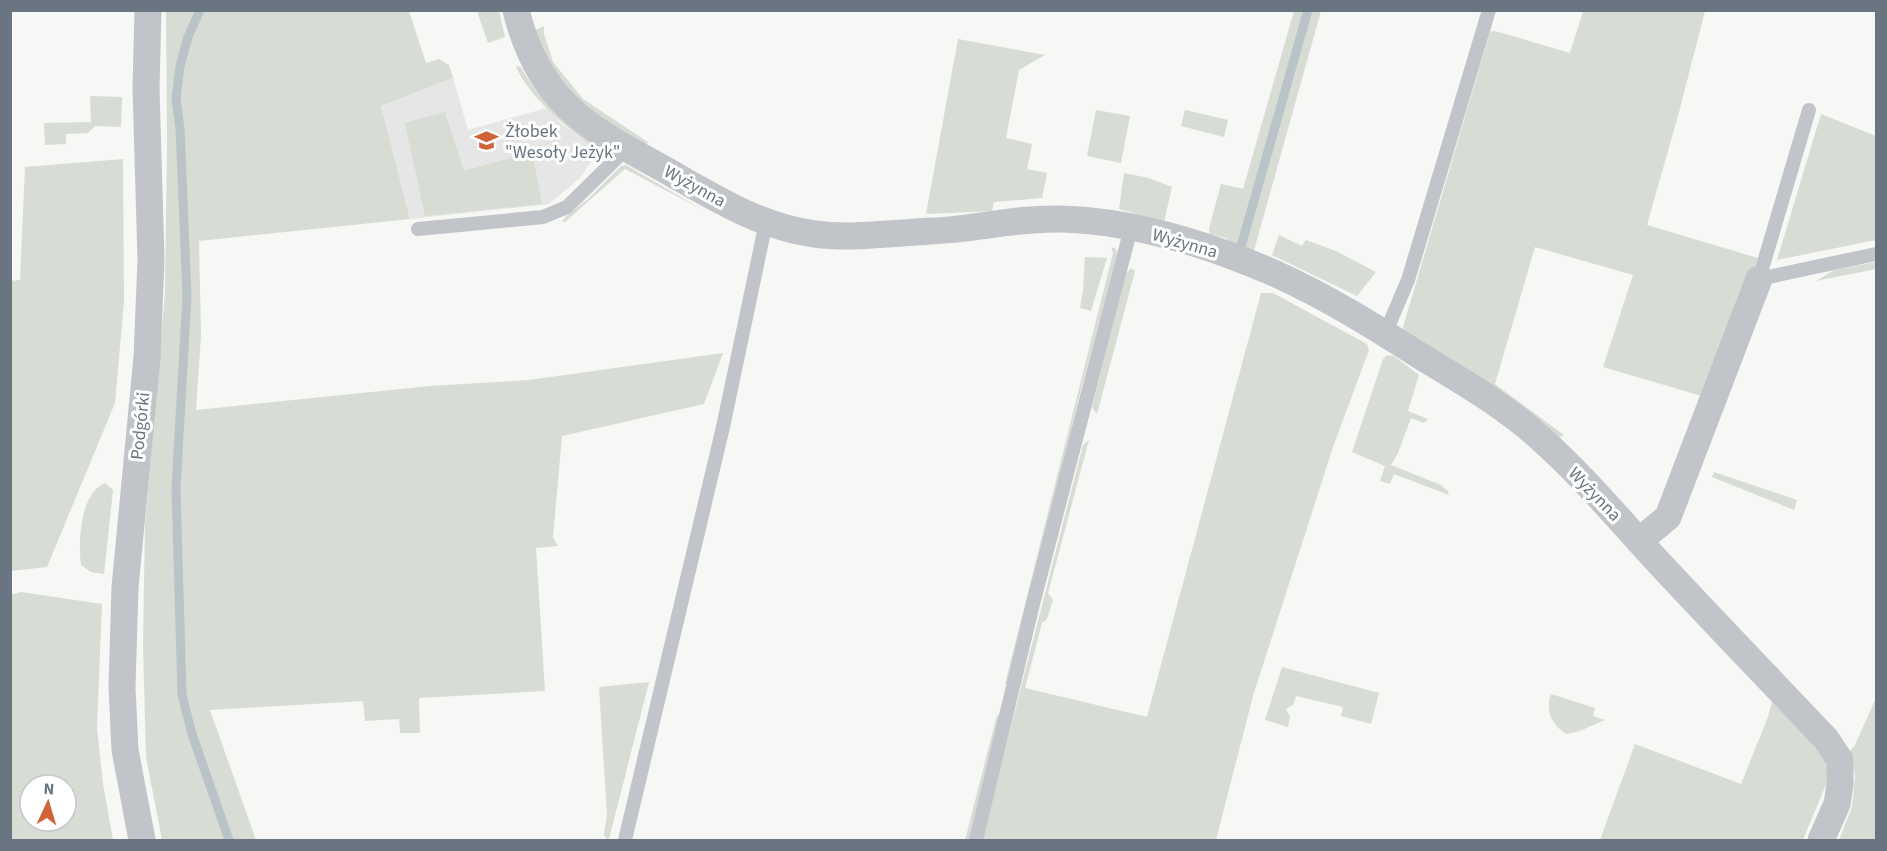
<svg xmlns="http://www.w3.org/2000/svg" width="1887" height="851" font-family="'Source Sans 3',sans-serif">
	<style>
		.built { fill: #e5e6e5 }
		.green { fill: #d7dcd4; fill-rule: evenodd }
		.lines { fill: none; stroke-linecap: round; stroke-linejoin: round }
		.stream { stroke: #bac3c8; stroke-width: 9 }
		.service { stroke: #c1c4c8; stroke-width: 14 }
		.minor { stroke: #c1c4c8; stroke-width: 27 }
		.labels { text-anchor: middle; stroke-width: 6; stroke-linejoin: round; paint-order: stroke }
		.poi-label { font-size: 18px; fill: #697682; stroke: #fff; text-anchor: start }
		.street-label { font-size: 18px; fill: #697682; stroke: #fff }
	</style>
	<rect width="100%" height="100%" fill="#f7f7f5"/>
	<!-- built -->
	<path class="built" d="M453,78l15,52 79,-22 15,16 36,27 -18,27 -31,26 -139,15 -29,-113z"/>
	<!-- green -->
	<g class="green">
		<path d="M166,11h243l17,52 13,-4 10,6 4,13 -72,28 29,113 -211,22 2,94 -5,75 234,-24 99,-6 194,-27 -19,51 -142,32 -9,101 5,9 -22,2 9,143 -126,7 1,35h-20l-1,-14 -34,2 -2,-20 -153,9 46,130h-94l-16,-83 -3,-112 2,-120 20,-232 2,-150z"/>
		<path d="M477,11h22l6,26 -17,6z"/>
		<path d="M1294,11h27l-68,243 -24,-12 -3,-4 -16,-4 -1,-5 12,-45 22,5z"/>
		<path d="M1583,11h122l-26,101 -32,113 111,33 -53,139 -102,-30 30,-92 -98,-28 -40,137 69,51 -8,4 -152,-106 -1,-6 87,-295 3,-1 9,2 68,20z"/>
		<path d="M544,26v8l9,28 30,37 66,44 -6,1 -43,-25 -20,-17 -30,-34 -17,-37z"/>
		<path d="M958,39l87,16 -26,15 -13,68 26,6 -5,25 20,4 -5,25 -48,4 -2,9 -66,3z"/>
		<path d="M517,66l4,1c18,35 48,56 77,80v4c-30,-23 -66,-50 -82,-84z"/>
		<path d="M90,96l32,1 -1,30 -26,-1 -7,7 -22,1v10l-21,1 -1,-22 47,-1z"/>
		<path d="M1096,110l34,6 -9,47 -34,-7z"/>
		<path d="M1185,110l43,10 -4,17 -43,-11z"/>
		<path d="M445,112l19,59 68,-19 10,52 -117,12 -20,-93z"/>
		<path d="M1821,114l55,22v104l-99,20z"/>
		<path d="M123,159l1,142 -9,102 -68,164 -36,4 -1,-290 10,-1 5,-113z"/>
		<path d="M626,165l77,45 -78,-41 -60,53h-3l3,-5 23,-18 33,-33z"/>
		<path d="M1124,173l25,5 23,9 -8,35 -45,-13z"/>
		<path d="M1279,235l23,11 4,-6 30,11 40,21 -19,24 -85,-41z"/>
		<path d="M1111,247l5,2 1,5 -40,151 -69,279h-3l108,-431z"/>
		<path d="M1085,257l22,1 -16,53 -11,-3 3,-18z"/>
		<path d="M1876,262v7l-60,12 18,-11z"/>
		<path d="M1131,268l4,3 -38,143 -5,-7 34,-133z"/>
		<path d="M1261,293h12l94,51 2,6 -36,97 -80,249 -37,144h-234l101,-395 6,-5 -41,153 5,7 -6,19 -5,4 -17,65 122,29z"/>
		<path d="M1387,355l7,1 25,19 -11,36 20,8 -4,4 -13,-5 -13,35 -7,12 50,20 7,6 1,4 -55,-21 -4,10 -10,-3 5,-15 -33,-14 31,-93z"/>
		<path d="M1714,472l83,28 -3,10 -82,-33z"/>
		<path d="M105,483l8,7 -9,84 -13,-2 -10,-7c-3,-23 -1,-72 24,-82z"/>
		<path d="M21,592l81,12 -5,123 6,57 10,56h-102l-1,-245zM30,785h36v36h-36z"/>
		<path d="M1282,667l97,26 -8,31 -30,-8 2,-9 -47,-11 -3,9 -7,4 4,8 -2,10 -23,-7z"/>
		<path d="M649,682l-40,157h-2l-3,-4 3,-21 -8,-127z"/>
		<path d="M1551,694l44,14 -2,8 12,4c-14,5 -25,13 -39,14 -14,-10 -21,-22 -15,-40z"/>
		<path d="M1876,698v142h-37l13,-33 3,-32 -5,-24 5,-6z"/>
		<path d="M1772,702l53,55 4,20 -26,63h-203l35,-96 106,40 27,-67z"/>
		<path d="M997,715l3,1 -31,124h-4z"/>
	</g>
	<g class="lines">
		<!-- stream -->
		<g class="stream">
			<path d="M200,10l-12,27 -8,29 -4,33 4,30 7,167 -11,192 6,207 10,39 37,106"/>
			<path d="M1242,243l66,-233"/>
		</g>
		<!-- service -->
		<g class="service">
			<path d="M1809,110l-50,169 117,-25"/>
			<path d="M418,229l125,-12 24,-10 60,-59"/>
			<path d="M1385,334l23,-54 81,-270"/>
			<path d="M625,840l98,-413 43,-205"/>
			<path d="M976,840l57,-236 98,-376"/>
		</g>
		<!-- minor -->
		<g class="minor">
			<path d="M516,10c9,37 25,71 52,97 27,26 62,43 94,61 48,27 97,59 153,66 29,4 58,1 87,-1 21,-2 43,-2 64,-5 31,-4 63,-10 95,-9 73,2 149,26 215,55 51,23 99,53 146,83 41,25 83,49 118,81 44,39 81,84 121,127 55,59 110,116 165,174l14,21v24l-3,20 -16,36"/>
			<path d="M1639,541l29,-24 91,-238"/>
			<path d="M142,840l-17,-90 -3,-63 3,-100 22,-230 4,-97 -5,-172 2,-78"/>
		</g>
	</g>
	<!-- icons -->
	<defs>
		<symbol id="school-bare" viewBox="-9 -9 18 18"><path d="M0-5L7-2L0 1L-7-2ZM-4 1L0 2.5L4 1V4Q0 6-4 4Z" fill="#d1633b" stroke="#fff" stroke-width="2.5" paint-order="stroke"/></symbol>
	</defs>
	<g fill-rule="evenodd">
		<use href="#school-bare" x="470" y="124" width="33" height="33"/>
	</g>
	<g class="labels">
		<!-- poi labels -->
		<g class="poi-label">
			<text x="505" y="137">Żłobek<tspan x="505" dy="21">"Wesoły Jeżyk"</tspan></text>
		</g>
		<!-- street labels -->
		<g class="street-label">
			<text transform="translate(695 186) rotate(29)" y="6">Wyżynna</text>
			<text transform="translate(1185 243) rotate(16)" y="6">Wyżynna</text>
			<text transform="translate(140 426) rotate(-84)" y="6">Podgórki</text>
			<text transform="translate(1595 494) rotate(46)" y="6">Wyżynna</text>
		</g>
	</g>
	<!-- border -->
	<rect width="1887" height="851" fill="none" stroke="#697682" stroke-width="24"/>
	<!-- north arrow -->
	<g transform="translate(48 803) rotate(4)"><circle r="28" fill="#ffffff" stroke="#c3c8cd" stroke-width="1.5"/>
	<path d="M0-4.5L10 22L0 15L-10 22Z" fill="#d1633b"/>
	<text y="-9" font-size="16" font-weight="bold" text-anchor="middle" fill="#697682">N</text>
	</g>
</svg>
